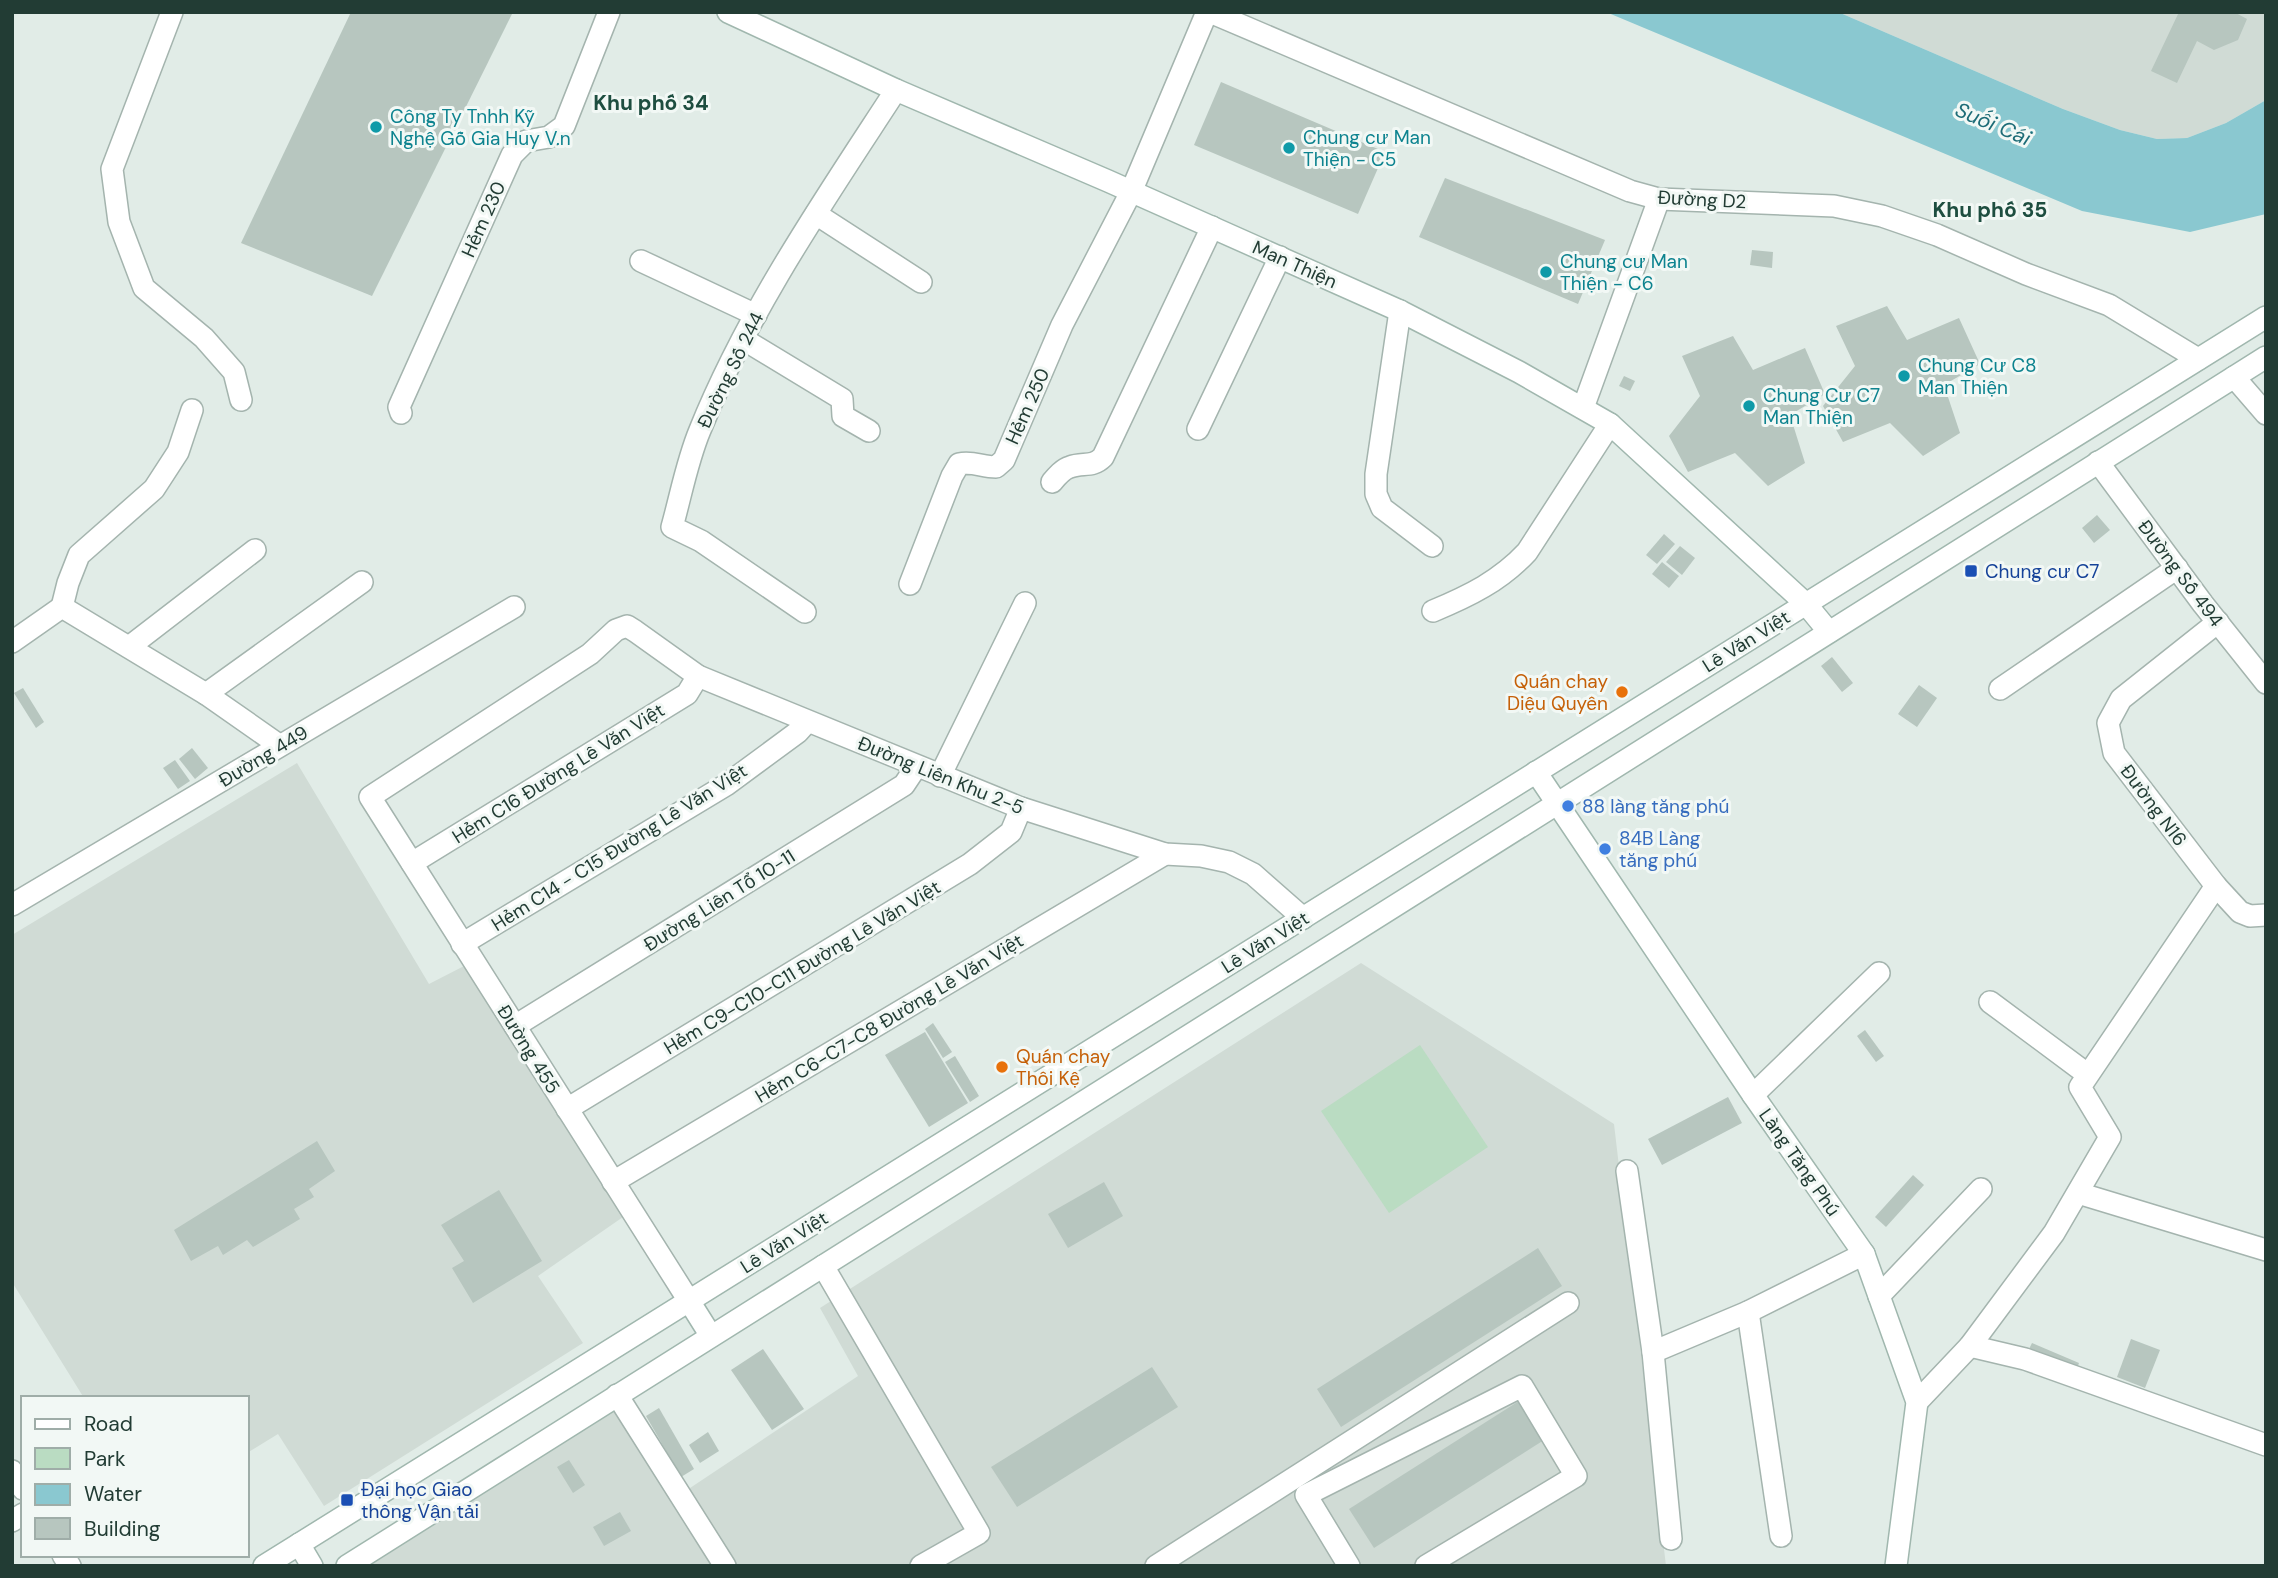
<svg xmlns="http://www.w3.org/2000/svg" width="2278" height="1578" font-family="'DM Sans',sans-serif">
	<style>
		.built { fill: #d0dbd5 }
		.green { fill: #badcc2 }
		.water { fill: #8ac8d0 }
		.building { fill: #b7c6bf }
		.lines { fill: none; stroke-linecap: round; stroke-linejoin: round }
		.street-casing { stroke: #a4b4ae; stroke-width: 24 }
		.secondary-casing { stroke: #a0b7ae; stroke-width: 24 }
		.street { stroke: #fff; stroke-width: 21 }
		.secondary { stroke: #fff; stroke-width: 21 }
		.culture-dot { fill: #0f9aa8; stroke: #f2f8f5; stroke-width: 2.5 }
		.transit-dot { fill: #1a4fb4; stroke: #f2f8f5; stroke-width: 2.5 }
		.food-dot { fill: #e8710a; stroke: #f2f8f5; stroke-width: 2.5 }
		.shop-dot { fill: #3f7fe0; stroke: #f2f8f5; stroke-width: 2.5 }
		.labels { text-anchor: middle; stroke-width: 6; stroke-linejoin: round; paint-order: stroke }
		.culture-label { font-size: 19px; fill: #0d838f; stroke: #f2f8f5; text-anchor: start }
		.street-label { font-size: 19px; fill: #223c34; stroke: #f2f8f5 }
		.transit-label { font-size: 19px; fill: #164399; stroke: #f2f8f5; text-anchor: start }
		.food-label { font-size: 19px; fill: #c56008; stroke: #f2f8f5; text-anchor: end }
		.shop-label { font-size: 19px; fill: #366cbe; stroke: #f2f8f5; text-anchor: start }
		.neighbourhood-label { font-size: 21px; font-weight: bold; fill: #1e4e40; stroke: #f2f8f5 }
		.water-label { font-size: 21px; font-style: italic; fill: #1d6c77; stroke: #f2f8f5 }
	</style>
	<rect width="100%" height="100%" fill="#e1ece7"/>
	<!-- built -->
	<g class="built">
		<path d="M1838,12h428v88l-40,23 -39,15 -30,1 -37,-9 -57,-21z"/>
		<path d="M297,763l132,221 37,-19 157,252 -85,59 45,67 -259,163 -46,-72 -31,19v-55h-163l-72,-116v-347z"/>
		<path d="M1361,963l253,161 52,442h-1319l270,-171 64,99 177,-118 -38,-68z"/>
	</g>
	<!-- green -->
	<path class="green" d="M1420,1045l68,102 -99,66 -68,-102z"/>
	<!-- water -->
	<path class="water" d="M1606,12h232l225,97 57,21 37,9 30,-1 39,-15 40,-23v114l-76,18 -108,-21z"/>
	<!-- building -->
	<g class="building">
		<path d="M351,12h162l-141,284 -131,-53z"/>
		<path d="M2179,12h55l13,7 -9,21 -24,10 -17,-9 -20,42 -26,-12z"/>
		<path d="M1221,82l164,70 -27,62 -164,-69z"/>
		<path d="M1445,178l160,62 -27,64 -159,-67z"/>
		<path d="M1752,250l21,2 -1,16 -22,-3z"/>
		<path d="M1887,306l20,34 52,-22 21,46 -36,21 16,48 -37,23 -33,-33 -47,19 -20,-36 32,-40 -19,-40z"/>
		<path d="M1733,336l20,34 52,-22 20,46 -35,21 15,48 -37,23 -33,-33 -47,19 -19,-36 31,-40 -18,-40z"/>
		<path d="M1624,376l11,5 -5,10 -11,-5z"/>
		<path d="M2097,515l13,15 -16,13 -12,-15z"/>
		<path d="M1664,534l11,10 -18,20 -11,-9z"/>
		<path d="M1680,546l15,12 -13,17 -16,-13z"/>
		<path d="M1662,562l17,14 -10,12 -17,-14z"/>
		<path d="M1832,657l21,26 -11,9 -21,-26z"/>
		<path d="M1919,685l18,13 -20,29 -19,-13z"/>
		<path d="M23,688l21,34 -8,6 -22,-35z"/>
		<path d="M192,748l16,20 -13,11 -16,-20z"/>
		<path d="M175,760l15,21 -12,8 -15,-21z"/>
		<path d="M933,1023l19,29 -9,6 -18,-29z"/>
		<path d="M1865,1030l19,26 -8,6 -19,-26z"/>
		<path d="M925,1032l43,71 -39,24 -44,-72z"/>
		<path d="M955,1056l24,40 -9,6 -25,-40z"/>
		<path d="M1728,1097l14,26 -80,42 -14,-26z"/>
		<path d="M317,1141l18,30 -26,18 5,8 -20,12 6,10 -47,28 -6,-7 -24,15 -5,-9 -27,15 -17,-31z"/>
		<path d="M1913,1175l11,10 -38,42 -11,-10z"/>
		<path d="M1104,1182l19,34 -55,32 -20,-34z"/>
		<path d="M499,1190l43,71 -69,42 -21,-35 12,-7 -23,-36z"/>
		<path d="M1538,1248l24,38 -221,141 -24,-38z"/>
		<path d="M2131,1339l29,11 -15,38 -28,-11z"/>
		<path d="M2032,1343l47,20 -4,11 -48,-21z"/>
		<path d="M763,1349l41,60 -32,21 -41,-60z"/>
		<path d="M1152,1367l26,40 -161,100 -26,-40z"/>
		<path d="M1519,1401l25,39 -170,108 -25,-39z"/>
		<path d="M659,1408l35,61 -13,8 -35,-61z"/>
		<path d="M708,1432l11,19 -19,12 -11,-18z"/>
		<path d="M569,1460l16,25 -12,8 -16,-26z"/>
		<path d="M620,1512l11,19 -27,15 -11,-19z"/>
	</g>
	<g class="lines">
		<defs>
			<g id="street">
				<path d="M172,12l-60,157 7,53 25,66 60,50 30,34 7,28"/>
				<path d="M1210,12l420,179 29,8 175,7 48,10 55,19 89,39 83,31 89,54"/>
				<path d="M816,214l105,68"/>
				<path d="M641,261l115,54"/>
				<path d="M1400,311l-24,163v20l6,14 50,38"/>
				<path d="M743,339l99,60 1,17 26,15"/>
				<path d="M2234,377l32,37"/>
				<path d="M1583,408l76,-209"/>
				<path d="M401,413l-2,-6 113,-252 14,-14 23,-4 15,-11 45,-114"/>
				<path d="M1198,429l82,-172"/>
				<path d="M2098,462l105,142 63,79"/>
				<path d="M1052,482c5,-6 11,-13 18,-15 13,-5 22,1 33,-10l109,-230"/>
				<path d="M910,584l42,-108 7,-12c14,-3 23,3 37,3l8,-7 58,-135 69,-133 76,-180"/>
				<path d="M62,607l6,-24 11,-28 75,-66 24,-37 14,-42"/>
				<path d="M1433,611c36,-15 67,-30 94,-59l83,-128"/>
				<path d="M805,612l-104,-71 -29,-14c9,-32 15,-66 28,-97 49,-121 125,-231 196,-340"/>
				<path d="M2218,622l-97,77 -13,24 6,30 102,133 24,26 10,4 16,-1"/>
				<path d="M12,642l50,-35 144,87 73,51"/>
				<path d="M129,647l126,-97"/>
				<path d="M2000,689l177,-121"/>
				<path d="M206,694l156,-112"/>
				<path d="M940,776l85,-173"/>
				<path d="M412,863l275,-169 11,-18"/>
				<path d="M12,905l502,-298"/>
				<path d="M462,944l264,-159 72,-53 9,-10"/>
				<path d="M1990,1002l97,72"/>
				<path d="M515,1026l389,-241 12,-18"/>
				<path d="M1753,1095l126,-122"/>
				<path d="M567,1109l403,-245 41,-32 10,-24"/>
				<path d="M1627,1171l26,181 18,187"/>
				<path d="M613,1182l552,-328"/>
				<path d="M2078,1193l188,57"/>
				<path d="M823,1266l156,267 -58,33"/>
				<path d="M1879,1296l102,-107"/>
				<path d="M689,1301l-319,-504 220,-143 26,-24 11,-4 8,5 63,45 323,132 144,46 36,2 28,6 24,12 50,44"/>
				<path d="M1748,1312l33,224"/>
				<path d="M1970,1346l55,13 241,86"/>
				<path d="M1653,1352l95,-40 116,-58"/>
				<path d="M617,1395l108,171"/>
				<path d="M1917,1402l53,-56 84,-113 56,-96 -30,-50 136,-201"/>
				<path d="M12,1471l11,18"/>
				<path d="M12,1521l11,-7"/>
				<path d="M63,1555l7,11"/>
				<path d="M1156,1566l412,-263"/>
				<path d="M1349,1566l-43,-71 216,-109 54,90 -150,90"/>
			</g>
			<g id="secondary">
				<path d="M728,12l168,78 212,91 292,130 119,61 91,52 196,180 23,28"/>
				<path d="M1536,772l217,323 111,159 53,148 -21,164"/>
				<path d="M689,1301l22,35"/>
				<path d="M299,1544l13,22"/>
				<path d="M264,1566l2002,-1249"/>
				<path d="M347,1566l1919,-1209"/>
			</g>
		</defs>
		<!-- street casing -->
		<use href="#street" class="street-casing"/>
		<!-- secondary casing -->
		<use href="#secondary" class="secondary-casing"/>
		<!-- street -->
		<use href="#street" class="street"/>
		<!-- secondary -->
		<use href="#secondary" class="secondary"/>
	</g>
	<!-- markers -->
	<g class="culture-dot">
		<circle cx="376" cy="127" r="7"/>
		<circle cx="1289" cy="148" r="7"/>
		<circle cx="1546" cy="272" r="7"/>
		<circle cx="1904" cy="376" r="7"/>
		<circle cx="1749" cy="406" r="7"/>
	</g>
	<g class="transit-dot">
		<rect x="1964" y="564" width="14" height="14" rx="3.5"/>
		<rect x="340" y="1493" width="14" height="14" rx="3.5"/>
	</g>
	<g class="food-dot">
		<circle cx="1622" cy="692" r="7"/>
		<circle cx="1002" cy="1067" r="7"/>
	</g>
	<g class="shop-dot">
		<circle cx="1568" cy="806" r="7"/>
		<circle cx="1605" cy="849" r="7"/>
	</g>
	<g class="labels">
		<!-- culture labels -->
		<g class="culture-label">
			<text x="390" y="123">Công Ty Tnhh Kỹ<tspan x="390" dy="22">Nghệ Gỗ Gia Huy V.n</tspan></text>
			<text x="1303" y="144">Chung cư Man<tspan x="1303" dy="22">Thiện - C5</tspan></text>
			<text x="1560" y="268">Chung cư Man<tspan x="1560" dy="22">Thiện - C6</tspan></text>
			<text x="1918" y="372">Chung Cư C8<tspan x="1918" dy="22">Man Thiện</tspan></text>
			<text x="1763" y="402">Chung Cư C7<tspan x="1763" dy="22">Man Thiện</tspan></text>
		</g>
		<!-- street labels -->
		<g class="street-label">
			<text transform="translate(1702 199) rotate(3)" y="7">Đường D2</text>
			<text transform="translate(483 219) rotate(-66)" y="7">Hẻm 230</text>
			<text transform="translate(1295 264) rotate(24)" y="7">Man Thiện</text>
			<text transform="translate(730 370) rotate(-64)" y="7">Đường Số 244</text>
			<text transform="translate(1027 406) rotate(-66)" y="7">Hẻm 250</text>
			<text transform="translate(2181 573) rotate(53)" y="7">Đường Số 494</text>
			<text transform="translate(1746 641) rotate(-32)" y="7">Lê Văn Việt</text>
			<text transform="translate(263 756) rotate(-31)" y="7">Đường 449</text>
			<text transform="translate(558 773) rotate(-32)" y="7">Hẻm C16 Đường Lê Văn Việt</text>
			<text transform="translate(941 775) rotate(22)" y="7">Đường Liên Khu 2-5</text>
			<text transform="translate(2154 805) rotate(53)" y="7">Đường N16</text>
			<text transform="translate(619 847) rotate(-32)" y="7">Hẻm C14 - C15 Đường Lê Văn Việt</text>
			<text transform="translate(719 900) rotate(-32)" y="7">Đường Liên Tổ 10-11</text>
			<text transform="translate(1265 942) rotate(-32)" y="7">Lê Văn Việt</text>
			<text transform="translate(802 967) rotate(-31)" y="7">Hẻm C9-C10-C11 Đường Lê Văn Việt</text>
			<text transform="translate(889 1018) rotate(-31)" y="7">Hẻm C6-C7-C8 Đường Lê Văn Việt</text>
			<text transform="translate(529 1049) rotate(58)" y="7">Đường 455</text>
			<text transform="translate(1800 1162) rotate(55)" y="7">Làng Tăng Phú</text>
			<text transform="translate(784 1242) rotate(-32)" y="7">Lê Văn Việt</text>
		</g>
		<!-- transit labels -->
		<g class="transit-label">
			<text x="1985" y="578">Chung cư C7</text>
			<text x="361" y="1496">Đại học Giao<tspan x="361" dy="22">thông Vận tải</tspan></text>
		</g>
		<!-- food labels -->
		<g class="food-label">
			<text x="1608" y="688">Quán chay<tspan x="1608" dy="22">Diệu Quyên</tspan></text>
			<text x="1016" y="1063" text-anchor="start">Quán chay<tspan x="1016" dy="22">Thôi Kệ</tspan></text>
		</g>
		<!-- shop labels -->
		<g class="shop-label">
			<text x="1582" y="813">88 làng tăng phú</text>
			<text x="1619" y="845">84B Làng<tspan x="1619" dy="22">tăng phú</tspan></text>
		</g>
		<!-- neighbourhood labels -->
		<g class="neighbourhood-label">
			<text x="651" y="110">Khu phố 34</text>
			<text x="1990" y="217">Khu phố 35</text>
		</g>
		<!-- water labels -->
		<g class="water-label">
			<text transform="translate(1993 124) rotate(23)" y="7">Suối Cái</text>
		</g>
	</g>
	<!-- border -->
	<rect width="2278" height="1578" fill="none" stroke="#223c34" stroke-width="28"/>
	<!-- legend -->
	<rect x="21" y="1396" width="228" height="161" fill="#f2f8f5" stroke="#9fada8" stroke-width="2"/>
	<rect x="35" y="1419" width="35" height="10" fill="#ffffff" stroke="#9fada8" stroke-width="2"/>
	<text x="84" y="1431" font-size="21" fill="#223c34">Road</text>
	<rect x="35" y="1448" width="35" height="21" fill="#badcc2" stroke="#9fada8" stroke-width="2"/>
	<text x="84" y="1466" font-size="21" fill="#223c34">Park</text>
	<rect x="35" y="1484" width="35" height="21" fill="#8ac8d0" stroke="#9fada8" stroke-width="2"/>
	<text x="84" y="1501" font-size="21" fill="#223c34">Water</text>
	<rect x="35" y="1518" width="35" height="21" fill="#b7c6bf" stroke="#9fada8" stroke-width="2"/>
	<text x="84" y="1536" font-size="21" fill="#223c34">Building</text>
</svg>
